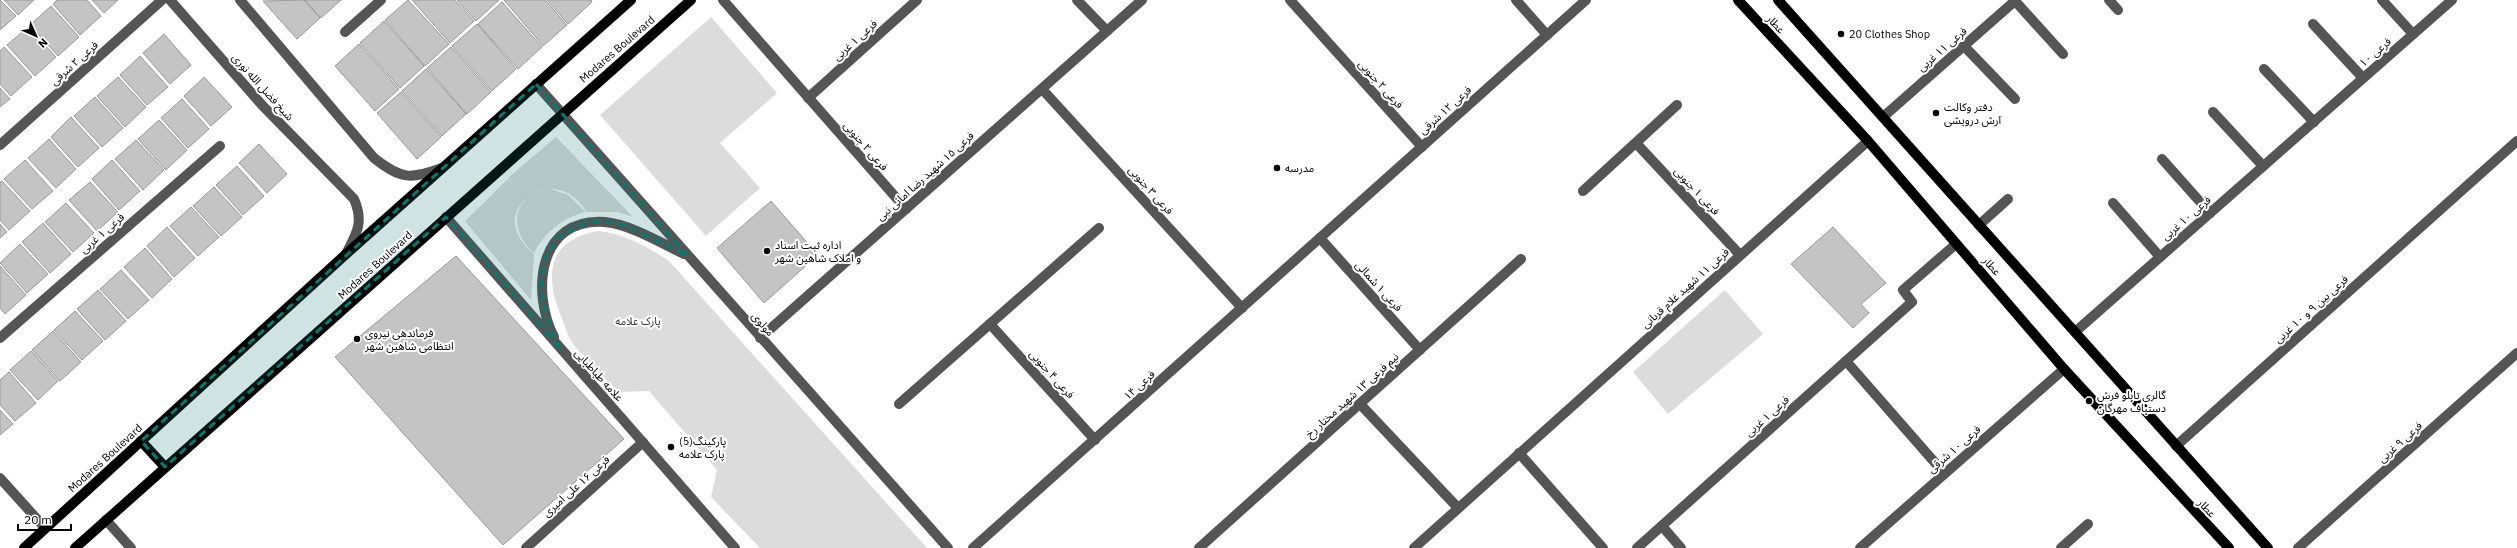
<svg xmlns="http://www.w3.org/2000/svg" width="2517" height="548" font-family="'IBM Plex Sans','Noto Sans Arabic',sans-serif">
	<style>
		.green { fill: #dcdcdc }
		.building { fill: #c4c4c4; stroke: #999 }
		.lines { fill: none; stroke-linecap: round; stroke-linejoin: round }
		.minor { stroke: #555; stroke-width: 10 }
		.major { stroke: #000; stroke-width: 10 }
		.marked { fill: #0f766e; fill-opacity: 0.2; stroke: #0f766e; stroke-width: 3; stroke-dasharray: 8 5; stroke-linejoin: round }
		.poi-dot { fill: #000; stroke: #fff; stroke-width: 1.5 }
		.labels { text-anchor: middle; stroke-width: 4; stroke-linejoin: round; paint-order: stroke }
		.street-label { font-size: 11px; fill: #000; stroke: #fff }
		.poi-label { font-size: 11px; fill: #000; stroke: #fff; text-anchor: start }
		.park-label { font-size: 11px; fill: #333; stroke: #fff }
	</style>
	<rect width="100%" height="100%" fill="#fff"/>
	<!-- green -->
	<g class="green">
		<path d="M711,17l66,76 -57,50 40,45 -54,48 -106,-121z"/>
		<path d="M556,137l77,80 -15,-5h-31c-9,-13 -19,-23 -36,-23l17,6 18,17c-23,5 -42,21 -52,41 -24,-21 -24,-53 10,-64 -5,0 -9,4 -14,7 -25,17 -16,42 4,58l-3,46 -66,-79 43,-42 10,11 -10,-12z"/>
		<path d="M598,231c27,3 49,15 71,30l258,287h-167l-49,-51 6,-27 -68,-79 -29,1c-8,-5 -15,-14 -22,-22 -8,-9 -20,-18 -27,-29 -4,-7 -7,-17 -10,-25 -17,-42 -13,-76 37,-85z"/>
		<path d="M1725,290l38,44 -95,80 -35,-42z"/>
	</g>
	<!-- building -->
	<g class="building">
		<path d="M0,0l16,16 -16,14z"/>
		<path d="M4,0h30l-16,15z"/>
		<path d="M57,0h30l14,16 -21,19 -27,-31z"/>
		<path d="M92,0h26l-14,13z"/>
		<path d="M304,0l16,18 -23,21 -34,-38z"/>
		<path d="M305,0h36l-20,18z"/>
		<path d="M408,0l41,44 -24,22 -40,-46z"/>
		<path d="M412,0h43l19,21 -24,22z"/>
		<path d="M457,0h42l-23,21z"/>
		<path d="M504,0h41l22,25 -24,21z"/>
		<path d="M547,0h44l1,2 -24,22z"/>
		<path d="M502,2l40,45 -24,22 -40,-45z"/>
		<path d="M51,6l28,31 -21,19 -28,-31z"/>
		<path d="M384,21l40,45 -24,22 -40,-45z"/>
		<path d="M477,24l39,45 -24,22 -40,-45z"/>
		<path d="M28,27l28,30 -21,19 -28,-31z"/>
		<path d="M164,34l27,31 -21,19 -27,-31z"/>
		<path d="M359,44l40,45 -24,22 -40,-45z"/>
		<path d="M4,47l28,30 -21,19 -11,-12v-33z"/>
		<path d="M451,47l40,45 -24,22 -40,-46z"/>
		<path d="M140,56l28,31 -21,18 -27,-30z"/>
		<path d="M426,69l40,45 -24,22 -40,-45z"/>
		<path d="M118,77l28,30 -21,20 -28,-31z"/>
		<path d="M204,77l28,30 -21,19 -27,-30z"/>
		<path d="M0,88l10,11 -10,8z"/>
		<path d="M401,92l40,45 -24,22 -40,-46z"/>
		<path d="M95,97l28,31 -21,19 -28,-31z"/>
		<path d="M182,99l27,30 -21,19 -27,-30z"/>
		<path d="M71,117l28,31 -21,19 -27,-30z"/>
		<path d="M159,120l28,30 -21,20 -28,-31z"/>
		<path d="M49,139l27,30 -20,19 -28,-30z"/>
		<path d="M136,140l28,30 -21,20 -28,-31z"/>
		<path d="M259,144l28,30 -20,19 -28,-30z"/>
		<path d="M25,160l28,31 -21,18 -28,-30z"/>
		<path d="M112,160l28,31 -21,19 -27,-31z"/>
		<path d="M237,166l27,30 -21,19 -27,-30z"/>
		<path d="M2,181l28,30 -21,19 -9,-10v-37z"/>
		<path d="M90,182l28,30 -21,19 -28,-31z"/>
		<path d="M214,187l28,30 -21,19 -28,-30z"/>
		<path d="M771,201l47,54 -54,48 -47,-55z"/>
		<path d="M66,203l28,30 -21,19 -28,-30z"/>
		<path d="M191,207l28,30 -21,19 -28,-30z"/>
		<path d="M43,223l28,31 -21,19 -28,-31z"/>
		<path d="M0,224l7,8 -7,6z"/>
		<path d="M167,227l28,31 -21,19 -27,-31z"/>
		<path d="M1833,227l53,56 -25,21 8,9 -16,15 -62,-64z"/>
		<path d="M20,244l28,30 -21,19 -27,-30z"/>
		<path d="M145,248l27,31 -20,19 -28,-31z"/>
		<path d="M456,256l168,183 -121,106 -168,-188z"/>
		<path d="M0,266l26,29 -21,19 -5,-6z"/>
		<path d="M121,270l28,30 -21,19 -28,-30z"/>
		<path d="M98,290l28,31 -21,19 -28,-31z"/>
		<path d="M75,311l28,30 -21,19 -28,-30z"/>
		<path d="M53,331l28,31 -21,19 -28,-31z"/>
		<path d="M31,351l27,30 -20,19 -28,-30z"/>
		<path d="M9,372l27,31 -21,18 -15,-16v-25z"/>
		<path d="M0,410l13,14 -13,11z"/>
	</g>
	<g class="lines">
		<!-- minor -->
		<g class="minor">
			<path d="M170,0l92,105 92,94c10,23 3,34 -8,55"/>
			<path d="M240,0l134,158c27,21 36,22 68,10"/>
			<path d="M723,0l183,209"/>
			<path d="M1077,0l30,31"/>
			<path d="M1290,0l132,147"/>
			<path d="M1516,0l31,35"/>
			<path d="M2109,0l9,10"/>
			<path d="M2382,0l31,34"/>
			<path d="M2015,1l48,53"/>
			<path d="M2313,24l50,54"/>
			<path d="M345,32l36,-32"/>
			<path d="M1964,46l51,53"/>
			<path d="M2264,69l50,53"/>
			<path d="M536,84l412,464"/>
			<path d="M1042,89l200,219"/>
			<path d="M808,98l109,-98"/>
			<path d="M2213,112l50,54"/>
			<path d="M1883,117l133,-117"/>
			<path d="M1636,143l104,112"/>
			<path d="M0,145l162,-145"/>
			<path d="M2162,159l48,54"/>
			<path d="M1583,191l94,-86"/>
			<path d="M2113,203l47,54"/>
			<path d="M446,217l289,331"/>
			<path d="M1979,225l29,-26"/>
			<path d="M1320,238l100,112"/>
			<path d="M990,324l105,116"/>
			<path d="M2075,332l377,-332"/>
			<path d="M554,337c-23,-45 -16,-120 51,-115 27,3 54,20 79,32"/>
			<path d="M0,338l220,-192"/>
			<path d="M760,338l382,-338"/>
			<path d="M1846,361l98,112"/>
			<path d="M899,404l200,-176"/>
			<path d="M1360,404l98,104"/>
			<path d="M2176,446l341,-305"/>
			<path d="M1519,453l84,95"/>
			<path d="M0,478l45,50"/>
			<path d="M106,520l25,28"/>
			<path d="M1662,526l19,22"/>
			<path d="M526,548l117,-106"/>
			<path d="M973,548l613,-548"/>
			<path d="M1199,548l322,-289"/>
			<path d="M1414,548l454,-407"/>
			<path d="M1637,548l275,-246 -9,-12 53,-46"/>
			<path d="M1860,548l204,-179"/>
			<path d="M2061,548l27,-24"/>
			<path d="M2298,548l219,-195"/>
		</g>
		<!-- major -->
		<g class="major">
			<path d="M1738,0l130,141 196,228 165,179"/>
			<path d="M1778,0l490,548"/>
			<path d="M141,441l24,26"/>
			<path d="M24,548l321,-293 286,-255"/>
			<path d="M75,548l616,-548"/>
		</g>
	</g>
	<!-- marked area -->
	<path class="marked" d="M536,84l152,172 -66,-31 -18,-3 -18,1 -28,15 -13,21 -4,30 10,41 10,20 -115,-133 -281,250 -24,-26z"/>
	<!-- markers -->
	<g class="poi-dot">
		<circle cx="1841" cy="34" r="4"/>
		<circle cx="1936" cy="113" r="4"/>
		<circle cx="1277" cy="168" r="4"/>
		<circle cx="767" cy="251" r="4"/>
		<circle cx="357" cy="339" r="4"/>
		<circle cx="2089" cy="401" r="4"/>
		<circle cx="671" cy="447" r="4"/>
	</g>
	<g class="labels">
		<!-- street labels -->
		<g class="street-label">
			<text transform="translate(1776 24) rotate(47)" y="4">عطار</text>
			<text transform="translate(855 40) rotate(-42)" y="4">فرعی ۱ غربی</text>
			<text transform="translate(617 49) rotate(-41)" y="4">Modares Boulevard</text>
			<text transform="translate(1942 49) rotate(-41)" y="4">فرعی ۱۱ غربی</text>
			<text transform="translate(2375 52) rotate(-41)" y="4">فرعی ۱۰</text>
			<text transform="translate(74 63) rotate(-42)" y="4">فرعی ۲ شرقی</text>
			<text transform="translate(1381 84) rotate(48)" y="4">فرعی ۲ جنوبی</text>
			<text transform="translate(263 87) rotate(48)" y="4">شیخ فضل الله نوری</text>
			<text transform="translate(1445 110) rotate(-42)" y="4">فرعی ۱۲ شرقی</text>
			<text transform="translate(866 146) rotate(49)" y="4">فرعی ۲ جنوبی</text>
			<text transform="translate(925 176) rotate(-42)" y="4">فرعی ۱۵ شهید رضا امانی نبی</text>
			<text transform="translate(1151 190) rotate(48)" y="4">فرعی ۳ جنوبی</text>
			<text transform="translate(1697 191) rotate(47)" y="4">فرعی ۱ جنوبی</text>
			<text transform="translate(2186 218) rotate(-41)" y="4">فرعی ۱۰ غربی</text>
			<text transform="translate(102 233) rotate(-41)" y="4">فرعی ۱ غربی</text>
			<text transform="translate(375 265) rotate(-42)" y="4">Modares Boulevard</text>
			<text transform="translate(1992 266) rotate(49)" y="4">عطار</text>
			<text transform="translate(1379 286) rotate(48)" y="4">فرعی ۱ شمالی</text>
			<text transform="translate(1685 288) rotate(-42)" y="4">فرعی ۱۱ شهید غلام قربانی</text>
			<text transform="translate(2311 309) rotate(-42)" y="4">فرعی بین ۹ و ۱۰ غربی</text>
			<text transform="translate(763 324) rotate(49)" y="4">مولوی</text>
			<text transform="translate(1052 374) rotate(48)" y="4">فرعی ۴ جنوبی</text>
			<text transform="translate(599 375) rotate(48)" y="4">علامه طباطبایی</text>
			<text transform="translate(1139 385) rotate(-42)" y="4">فرعی ۱۴</text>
			<text transform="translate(1352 395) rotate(-42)" y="4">نیم فرعی ۱۳ شهید مختار رخ</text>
			<text transform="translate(1767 416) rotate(-42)" y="4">فرعی ۱ غربی</text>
			<text transform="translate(2400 442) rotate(-42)" y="4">فرعی ۹ غربی</text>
			<text transform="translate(1954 449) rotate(-41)" y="4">فرعی ۱۰ شرقی</text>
			<text transform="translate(105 458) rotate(-42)" y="4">Modares Boulevard</text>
			<text transform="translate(576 486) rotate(-42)" y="4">فرعی ۱۶ علی امیری</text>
			<text transform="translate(2207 508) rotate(47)" y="4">عطار</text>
		</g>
		<!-- poi labels -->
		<g class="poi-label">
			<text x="1849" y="38">20 Clothes Shop</text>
			<text x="1944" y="111">دفتر وکالت<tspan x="1944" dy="13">آرش درویشی</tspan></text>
			<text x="1285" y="172">مدرسه</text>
			<text x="775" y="249">اداره ثبت اسناد<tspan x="775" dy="13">و املاک شاهین شهر</tspan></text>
			<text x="365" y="337">فرماندهی نیروی<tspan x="365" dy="13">انتظامی شاهین شهر</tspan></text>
			<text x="2097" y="399">گالری تابلو فرش<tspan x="2097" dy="13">دستباف مهرگان</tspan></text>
			<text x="679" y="445">پارکینگ(5)<tspan x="679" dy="13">پارک علامه</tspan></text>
		</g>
		<!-- park labels -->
		<g class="park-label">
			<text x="638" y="325">پارک علامه</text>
		</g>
	</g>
	<!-- north arrow -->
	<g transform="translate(36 36) rotate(135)" stroke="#ffffff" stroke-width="3" paint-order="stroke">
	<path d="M0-3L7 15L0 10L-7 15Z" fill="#000000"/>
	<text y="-6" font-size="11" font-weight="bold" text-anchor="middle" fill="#000000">N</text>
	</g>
	<!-- scale -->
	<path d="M18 524v6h53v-6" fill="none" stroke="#000000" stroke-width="2"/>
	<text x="24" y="524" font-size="12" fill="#000000" stroke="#ffffff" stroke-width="3" paint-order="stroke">20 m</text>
</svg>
